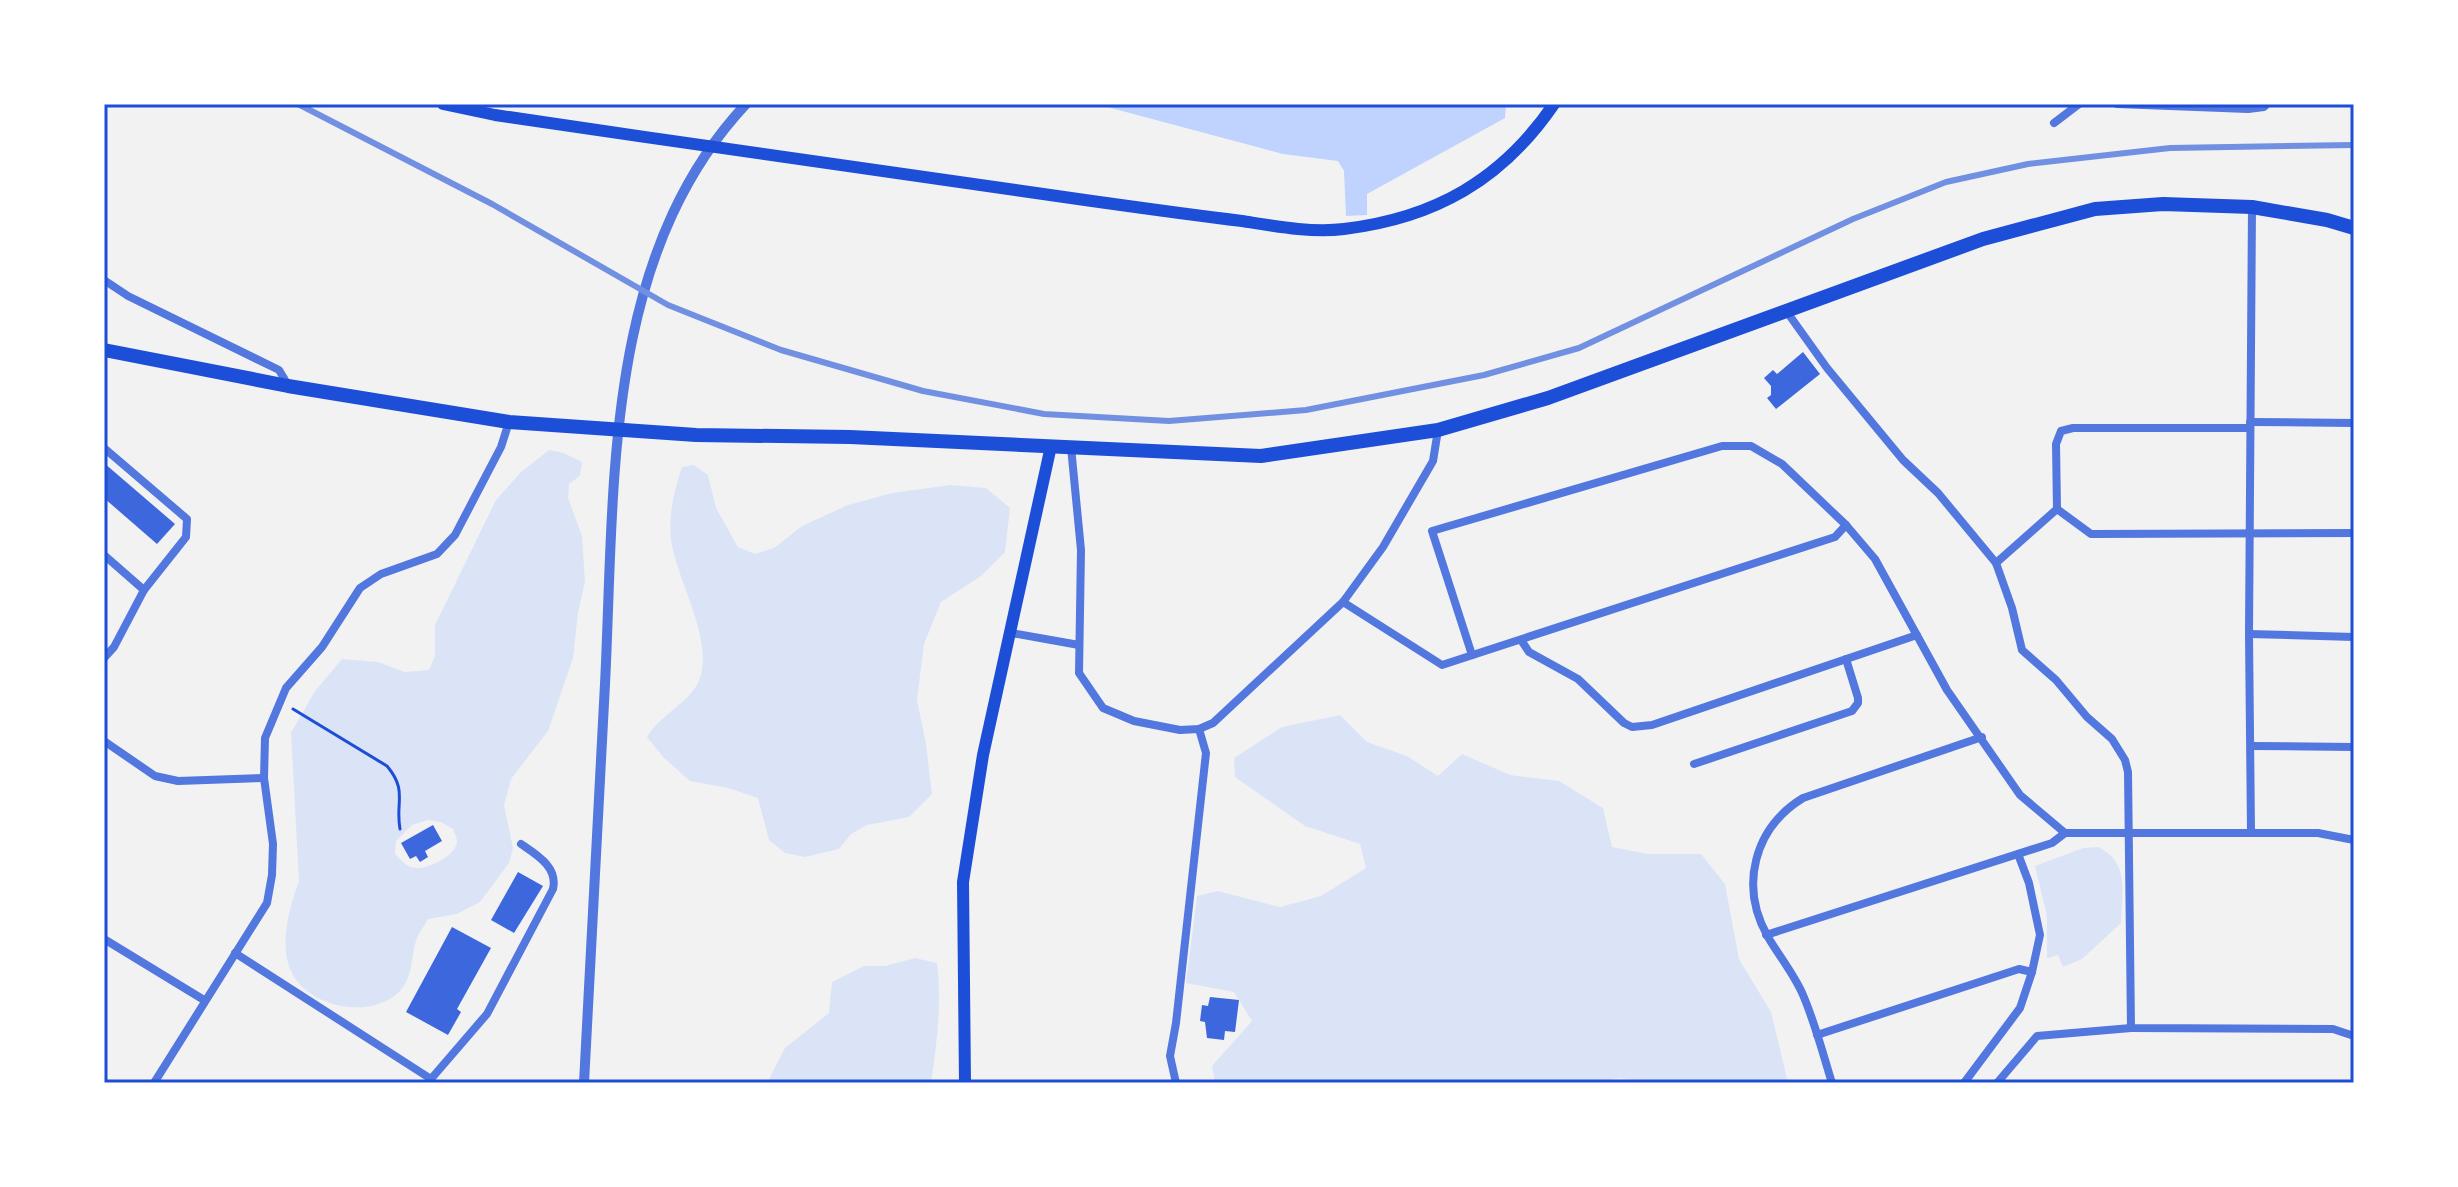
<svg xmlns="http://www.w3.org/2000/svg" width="2458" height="1187" font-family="Jost,sans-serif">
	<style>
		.green { fill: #dbe4f7; fill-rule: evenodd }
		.water { fill: #bfd3fe }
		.building { fill: #3d67dc }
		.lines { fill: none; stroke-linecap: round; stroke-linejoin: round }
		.path { stroke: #1d4ed8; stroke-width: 3 }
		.minor { stroke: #5277de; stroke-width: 8 }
		.tertiary { stroke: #5277de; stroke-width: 10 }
		.secondary { stroke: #1d4ed8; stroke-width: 12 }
		.primary { stroke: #1d4ed8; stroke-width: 12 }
		.trunk { stroke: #1d4ed8; stroke-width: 14 }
		.rail { stroke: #7290e2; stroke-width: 6 }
		.neatline { fill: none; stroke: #1d4ed8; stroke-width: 3 }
	</style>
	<rect width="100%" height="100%" fill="#f2f2f2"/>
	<!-- green -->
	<g class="green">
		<path d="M549,450l15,3 18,9 -2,14 -11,8 -1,14 14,38 3,45 -7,32 -5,45 -25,73 -37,48 -7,26 9,43 -4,15 -29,39 -23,12 -29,5c-4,7 -10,15 -12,22 -6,19 -2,36 -18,52 -31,28 -96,13 -109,-27 -9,-26 1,-61 10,-85l-8,-148 24,-42 27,-32 36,3 27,10 24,-2 6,-14v-31l61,-125 25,-28zM428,820l13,2 12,7c1,4 4,8 4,12 0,14 -28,28 -41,27 -9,0 -15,-8 -21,-14l1,-13 16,-16z"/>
		<path d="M694,465l14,10 8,33 22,39 17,7 19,-6 28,-22 46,-21 44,-12 58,-8 36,3 24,20 -5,44 -24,24 -40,26 -17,42 -7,56 9,44 6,50 -23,23 -42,8 -16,9 -12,15 -34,8 -20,-4 -16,-13 -11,-42 -30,-10 -38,-7 -26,-23 -17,-21c12,-22 45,-35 53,-59 13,-41 -23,-97 -29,-138 -3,-26 3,-48 11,-73z"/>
		<path d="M1340,715l27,27 40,14 31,20 24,-22 48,21 49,6 44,27 9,39 36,7h53l24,30 14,75 32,53 17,71h-130l-39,-5 -21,5h-383l-3,-17 40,-45 -18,-29 -48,-9 11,-87 21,-5 62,16 41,-11 45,-28 -6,-24 -55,-18 -70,-49 -1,-19 48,-31z"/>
		<path d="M2098,847c32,15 24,46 23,76l-39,36 -19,8 -5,-12 -11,3v-42l-12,-50 48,-18z"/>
		<path d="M915,958l22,5c5,40 0,80 -6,120h-164l18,-35 44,-35 3,-31 32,-16h21z"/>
	</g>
	<!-- water -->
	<path class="water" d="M1096,104h410l-1,14 -138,76v21l-21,1 -2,-45 -6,-10 -55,-7z"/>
	<!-- building -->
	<g class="building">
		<path d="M1803,352l17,22 -44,35 -9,-11 4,-3v-9l-7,-8 9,-8 4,4z"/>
		<path d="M104,463l71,61 -18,20 -53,-46z"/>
		<path d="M433,825l9,16 -17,10 3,6 -8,5 -4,-6 -6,3 -9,-16z"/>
		<path d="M518,872l25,14 -29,47 -23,-13z"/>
		<path d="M452,927l39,21 -34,61 4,3 -13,23 -42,-23z"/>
		<path d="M1210,997l29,3 -4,32 -10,-1 -1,9 -17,-2 -2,-16 -5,-1 2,-16 6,1z"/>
	</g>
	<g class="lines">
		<!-- path -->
		<path class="path" d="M293,709l94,57c21,25 8,36 13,63"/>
		<!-- minor -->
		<g class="minor">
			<path d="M2117,104l131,5 16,-2 3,-3"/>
			<path d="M2054,123l25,-19"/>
			<path d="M104,280l24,16 151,74 9,15"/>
			<path d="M1787,312l40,56 76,92 35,33 58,70 16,45 10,42 34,30 31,37 25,22 13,21 3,12 3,256 202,1 21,7"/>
			<path d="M2250,422l104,1"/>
			<path d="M1071,447l10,103 -2,123 24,35 31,13 46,9 19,-1 14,-6 130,-121 40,-55 50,-86 5,-31"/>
			<path d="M104,448l83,71 -1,18 -42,53 -30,57 -10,11"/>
			<path d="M2057,509l34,25 263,-1"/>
			<path d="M104,555l40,35"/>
			<path d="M1996,563l61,-54 -1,-65 5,-13 12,-3h177"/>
			<path d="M1343,602l99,63 393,-128 11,-12"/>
			<path d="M1012,633l67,12"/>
			<path d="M2249,634l105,3"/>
			<path d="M1521,640l8,12 49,27 46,44 8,4 20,-2 265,-90"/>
			<path d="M1472,655l-40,-124 290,-85h29l31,18 64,61 29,34 72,131 73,105 45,38h253l36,7"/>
			<path d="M104,741l51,35 23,5 86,-3"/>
			<path d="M2251,746l103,1"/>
			<path d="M1694,764l158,-53 6,-8v-5l-12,-39"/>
			<path d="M2251,832l-2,-198 3,-427"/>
			<path d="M1766,935l286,-92 13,-10"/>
			<path d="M104,939l100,61"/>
			<path d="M235,953l196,126 56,-65 66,-125c5,-22 -16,-34 -32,-45"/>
			<path d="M1817,1035l202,-66 13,3"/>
			<path d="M154,1083l113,-180 5,-28 1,-31 -9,-66 1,-40 21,-50 36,-41 38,-59 21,-14 56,-20 18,-19 46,-88 8,-25"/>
			<path d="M1176,1083l-6,-27 6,-33 30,-270 -7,-24"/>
			<path d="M1832,1083c-9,-29 -17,-60 -29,-88 -9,-21 -24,-39 -35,-58 -29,-51 -14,-109 35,-139l179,-61"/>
			<path d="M1964,1083l56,-75 12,-36 8,-37 -11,-52 -11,-29"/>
			<path d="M1997,1083l40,-47 94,-8"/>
		</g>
		<!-- tertiary -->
		<path class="tertiary" d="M584,1083c7,-133 14,-266 21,-399 10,-196 -3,-426 141,-580"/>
		<!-- secondary -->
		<path class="secondary" d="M443,104l52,11c199,29 398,59 597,86 50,7 100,14 150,20 32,5 69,12 102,8 91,-11 158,-49 210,-125"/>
		<!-- primary -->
		<path class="primary" d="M965,1083l-2,-201 20,-127 68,-309"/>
		<!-- trunk -->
		<path class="trunk" d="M104,350l184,36 221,36 187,13 154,2 411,19 177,-26 110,-32 435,-159 112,-30 68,-5 89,3 75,13 27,8"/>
		<!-- rail -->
		<path class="rail" d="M298,104l194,100 176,101 113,45 142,41 121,23 125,7 137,-11 178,-35 95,-27 274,-129 93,-37 82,-18 142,-16 184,-3"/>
	</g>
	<!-- border -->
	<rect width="2458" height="1187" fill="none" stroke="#ffffff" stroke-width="212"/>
	<rect x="106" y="106" width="2246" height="975" class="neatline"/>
</svg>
